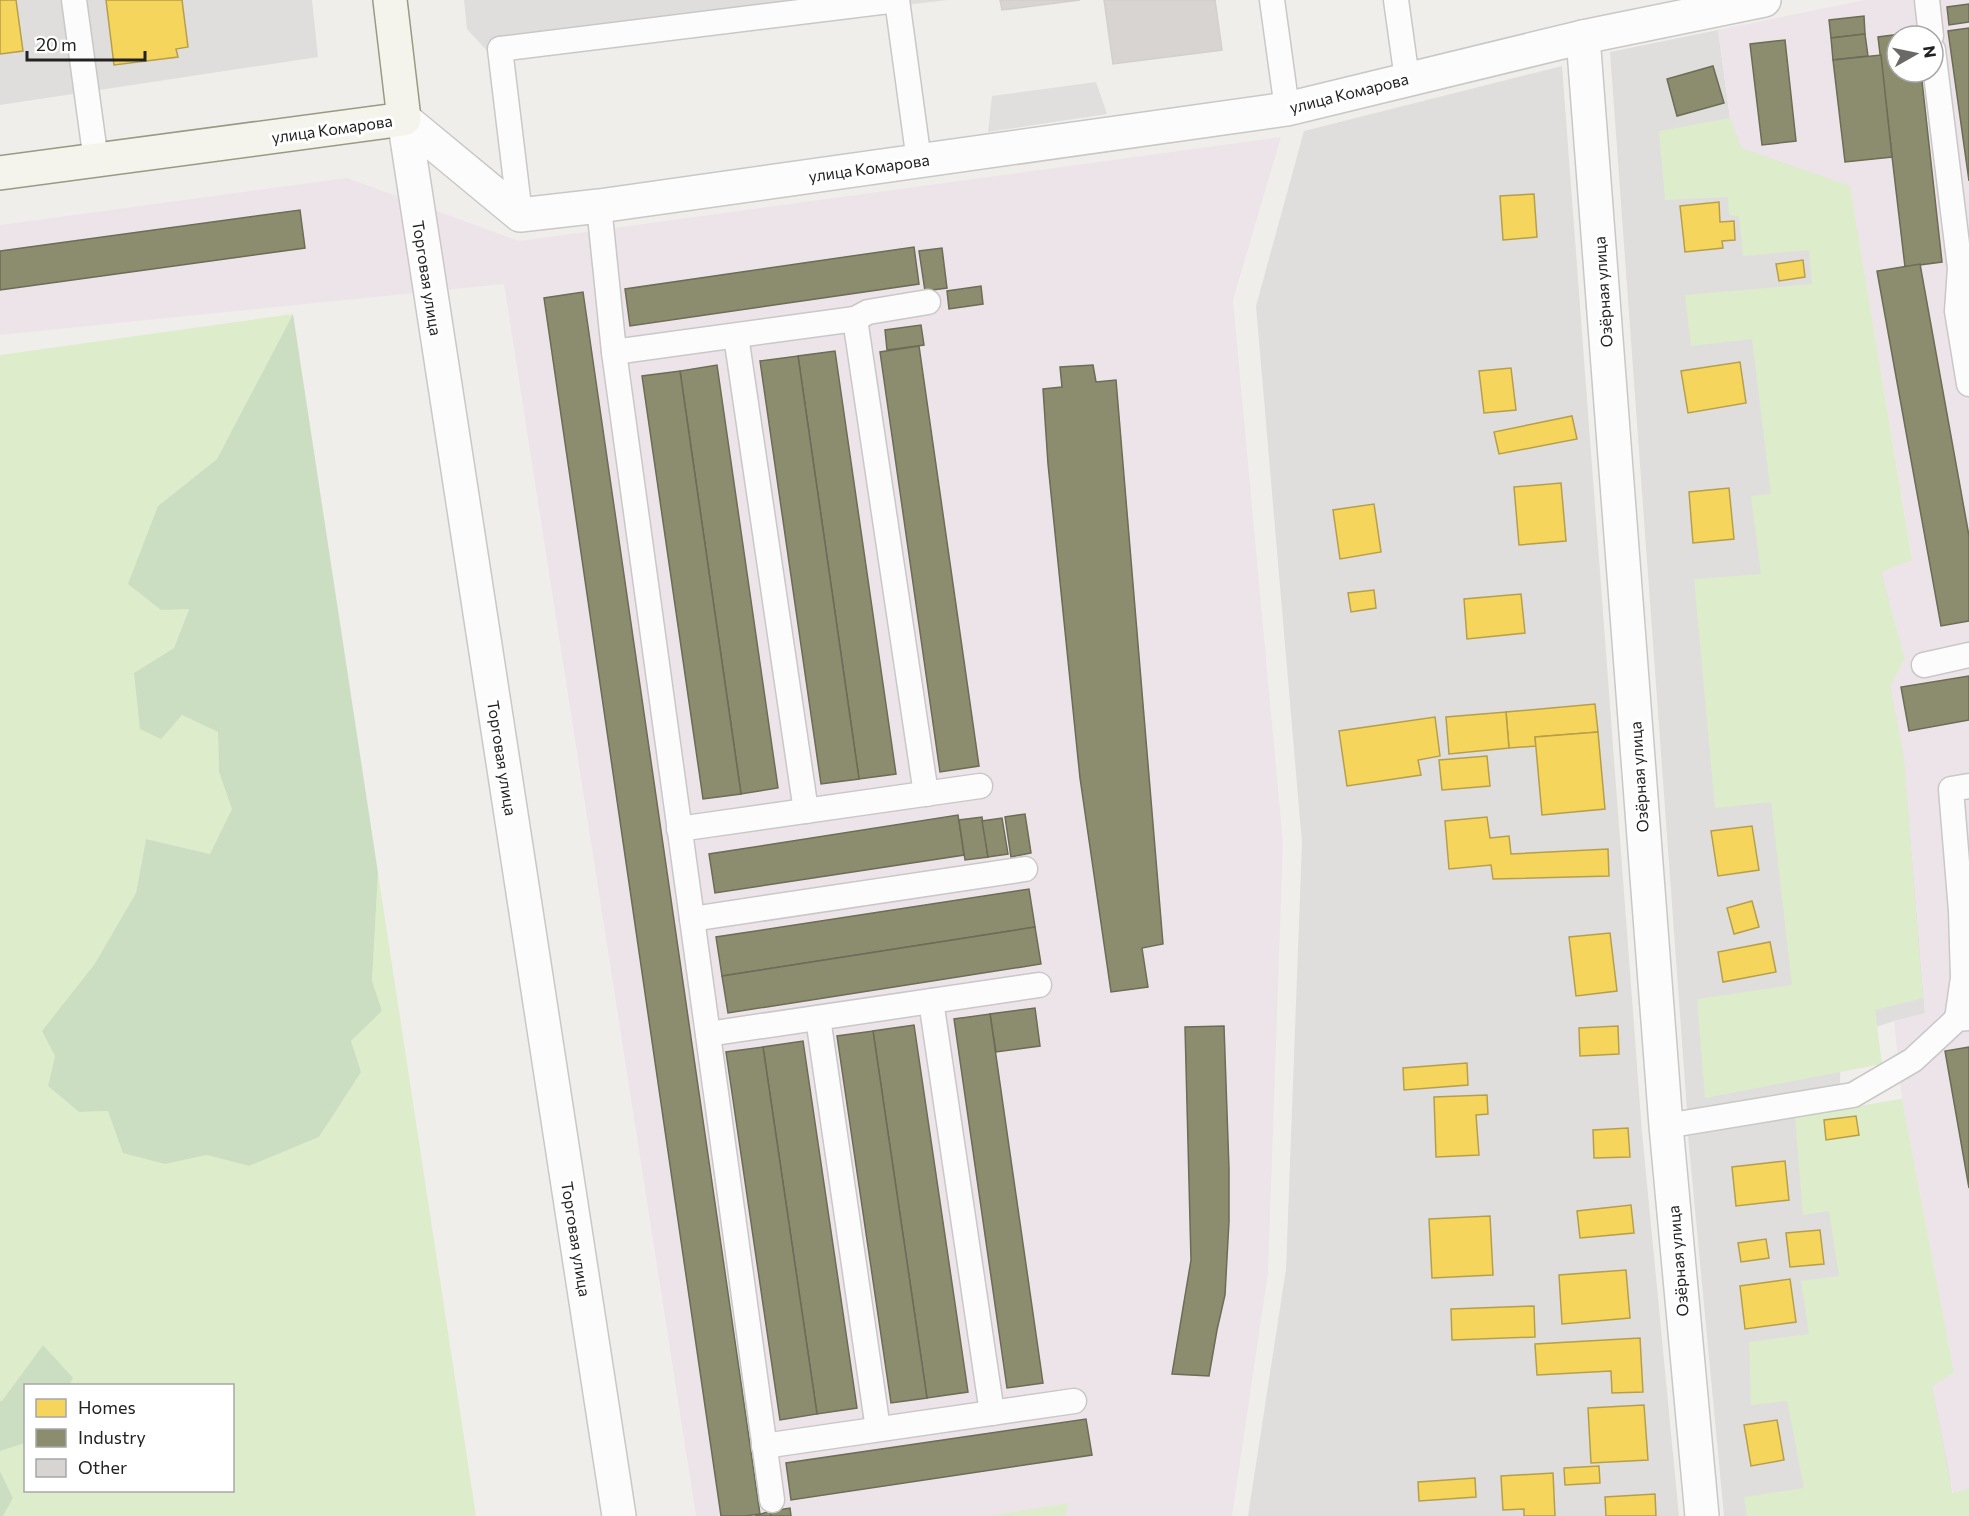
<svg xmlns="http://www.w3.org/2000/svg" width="1969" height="1516" font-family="Commissioner,sans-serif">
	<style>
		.residential { fill: #dfdedc }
		.industrial { fill: #ede4e9; fill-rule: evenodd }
		.grass { fill: #ddeccb }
		.forest { fill: #cbdec1 }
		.parking { fill: #e0dfde }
		.homes { fill: #f6d55c; stroke: #b69f4b; stroke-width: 1.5 }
		.industry { fill: #8c8c6e; stroke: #6c6c57; stroke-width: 1.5 }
		.building { fill: #d7d4d2; stroke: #d3d0cc; stroke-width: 1.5 }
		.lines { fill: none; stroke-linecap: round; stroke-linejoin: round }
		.lane-casing { stroke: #c9c8c7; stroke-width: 27 }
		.street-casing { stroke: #c9c8c7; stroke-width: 36 }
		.secondary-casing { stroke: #999a82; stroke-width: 36 }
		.lane { stroke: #fdfcfc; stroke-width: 24 }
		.street { stroke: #fdfcfc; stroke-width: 33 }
		.secondary { stroke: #f4f4ed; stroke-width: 33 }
		.labels { text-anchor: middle; stroke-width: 6; stroke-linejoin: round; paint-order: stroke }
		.street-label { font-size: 16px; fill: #222; stroke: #fff }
	</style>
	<rect width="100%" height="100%" fill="#f0eeeb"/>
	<!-- residential -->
	<g class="residential">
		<path d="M0,0h312l6,57 -318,48z"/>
		<path d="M464,0h483l-456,55 -24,-26z"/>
		<path d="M1718,30l12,88 120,68 54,572 21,256 -31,7 -53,18 -1,46 -153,26 -77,-1059z"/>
		<path d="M1562,66l80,1066 37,384h-431l38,-247 16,-426 -46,-537 48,-175z"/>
		<path d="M1902,1099l50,394 17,-4v27h-245l-36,-380z"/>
	</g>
	<!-- industrial -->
	<g class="industrial">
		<path d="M1864,0h105v1489l-16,4 -21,-107 22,-13 -52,-274 -8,-78 31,-8 -21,-255 -14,-72 15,-27 -24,-87 31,-13 -62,-373 -109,-38 -11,-30 -12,-88zM1897,36h36v36h-36z"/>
		<path d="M1281,137l-48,163 50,543 -15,430 -36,243h-536l-192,-1232 -504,51v-110l347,-47 172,63z"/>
	</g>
	<!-- grass -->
	<g class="grass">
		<path d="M1730,118l11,30 109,38 62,374 -31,12 24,87 -15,27 14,72 19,240 -48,12 7,54 -177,34 -8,-99 95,-14 -21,-183 -56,6 -21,-229 67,-5 -10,-78 20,-2 -19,-155 -61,7 -6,-51 127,-11 -3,-34 -66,6 -4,-40 -10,-1 -1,-18 -63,3 -6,-69z"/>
		<path d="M293,314l-76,145 -59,47 31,102 -15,40 -40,25 48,42 36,17 1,40 14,37 -23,45 -64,-15 -10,54 -42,72 -39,91 -7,30 31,26 29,-1 57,53 42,-9 42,11 70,-29 41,-65 -9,-31 31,-30 -10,-29 6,-109 98,643h-473l10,-18 -13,-27v-20l25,-8 1,47h206v-104l-163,-1 3,-7 -29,-33 -41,56h-2v-1046z"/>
		<path d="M1902,1099l52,274 -22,13 20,107 17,-4v27h-222l-3,-19 60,-9 -17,-87 -36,4 -2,-63 60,-8 -8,-53 38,-5 -10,-65 -26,4 -8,-98z"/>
		<path d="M1069,1503l-4,13h-76z"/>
	</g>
	<!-- forest -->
	<g class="forest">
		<path d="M293,314l85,559 -6,108 10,30 -31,30 10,31 -42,65 -70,29 -42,-11 -42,9 -42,-11 -15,-42 -29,1 -31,-26 7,-30 -13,-25 52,-66 42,-72 10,-54 64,15 22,-45 -13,-37 -1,-40 -36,-17 -21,24 -21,-10 -6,-56 40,-25 15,-39 -28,1 -33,-26 30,-78 59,-47z"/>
		<path d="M43,1345l30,33 -4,7 -43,1 -1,57 -25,8v-50h2z"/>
		<path d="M0,1471l13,27 -10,18h-3z"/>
	</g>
	<!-- parking -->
	<path class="parking" d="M1096,82l11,32 -119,18 4,-36z"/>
	<!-- homes -->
	<g class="homes">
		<path d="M0,0h16l7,51 -23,3z"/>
		<path d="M106,0h76l6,47 -12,2 2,8 -64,8z"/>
		<path d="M1534,194l3,43 -34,3 -3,-44z"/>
		<path d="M1719,202l1,20 14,-1 1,19 -13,1 1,7 -38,4 -5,-46z"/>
		<path d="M1803,260l2,17 -26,4 -3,-17z"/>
		<path d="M1740,362l6,41 -58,10 -7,-42z"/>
		<path d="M1511,368l5,42 -32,3 -5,-42z"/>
		<path d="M1572,416l5,23 -78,15 -5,-22z"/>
		<path d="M1561,483l5,58 -47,4 -5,-58z"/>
		<path d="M1729,488l5,51 -41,4 -4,-51z"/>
		<path d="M1374,504l7,48 -41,7 -7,-49z"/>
		<path d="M1374,590l2,18 -25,4 -3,-19z"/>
		<path d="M1521,594l4,39 -58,6 -3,-40z"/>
		<path d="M1595,704l3,28 -63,5 1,9 -27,2 -3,-36z"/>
		<path d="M1506,712l3,36 -60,6 -3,-37z"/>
		<path d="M1435,717l5,39 -22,4 3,15 -74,11 -8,-55z"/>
		<path d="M1598,732l7,77 -63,6 -7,-78z"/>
		<path d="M1487,756l3,30 -48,4 -3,-30z"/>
		<path d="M1487,817l3,21 19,-2 2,18 97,-5 1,27 -116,3 -2,-14 -42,4 -4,-48z"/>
		<path d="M1752,826l7,44 -41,6 -7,-45z"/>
		<path d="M1752,901l7,26 -25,7 -7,-26z"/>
		<path d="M1610,933l7,58 -41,5 -7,-59z"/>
		<path d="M1770,942l6,30 -53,10 -5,-30z"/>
		<path d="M1618,1026l1,28 -39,2 -1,-28z"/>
		<path d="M1467,1063l1,22 -64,5 -1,-22z"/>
		<path d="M1487,1095l1,19 -12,1 3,40 -43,2 -2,-60z"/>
		<path d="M1856,1116l3,19 -33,5 -2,-20z"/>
		<path d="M1628,1128l2,29 -36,1 -1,-28z"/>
		<path d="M1785,1161l4,39 -53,6 -4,-39z"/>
		<path d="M1631,1205l3,28 -54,5 -3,-27z"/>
		<path d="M1490,1216l3,59 -61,3 -3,-59z"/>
		<path d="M1820,1230l4,34 -34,3 -4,-34z"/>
		<path d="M1766,1239l3,19 -28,4 -3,-19z"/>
		<path d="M1626,1270l4,48 -68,6 -3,-49z"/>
		<path d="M1790,1279l6,43 -51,7 -5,-43z"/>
		<path d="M1534,1306l1,31 -83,3 -1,-31z"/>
		<path d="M1640,1338l3,54 -31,1 -1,-22 -74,4 -2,-31z"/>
		<path d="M1644,1405l4,55 -57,3 -3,-55z"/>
		<path d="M1777,1420l7,40 -33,6 -7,-41z"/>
		<path d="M1599,1466l1,17 -35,2 -1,-17z"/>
		<path d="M1553,1473l2,43h-31v-7l-21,1 -2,-34z"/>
		<path d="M1475,1478l1,19 -57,4 -1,-19z"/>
		<path d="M1655,1494l1,22h-50l-1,-19z"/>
	</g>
	<!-- industry -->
	<g class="industry">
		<path d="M1969,4v18l-20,3 -2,-18z"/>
		<path d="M1864,16l1,18 -34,4 -2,-18z"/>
		<path d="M1969,28v153l-21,-150z"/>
		<path d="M1916,32l1,4h-20v36h24l21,190 -37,5 -27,-230z"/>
		<path d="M1865,34l3,22 -35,4 -2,-22z"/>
		<path d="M1785,40l11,101 -34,4 -12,-101z"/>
		<path d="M1881,55l11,102 -47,5 -12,-102z"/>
		<path d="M1713,66l11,37 -47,13 -10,-37z"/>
		<path d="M300,210l5,38 -305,42v-39z"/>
		<path d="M914,247l5,37 -289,42 -5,-37z"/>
		<path d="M942,248l5,40 -22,3 -6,-40z"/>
		<path d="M1920,264l49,272v85l-28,5 -64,-355z"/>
		<path d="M981,286l2,18 -34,5 -2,-18z"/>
		<path d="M583,292l177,1222 -15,2h-24l-177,-1218z"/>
		<path d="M921,325l3,20 -37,5 -2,-20z"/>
		<path d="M919,346l60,420 -39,6 -60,-420z"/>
		<path d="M835,351l61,423 -37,5 -61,-423z"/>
		<path d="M798,356l61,423 -38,5 -61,-423z"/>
		<path d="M717,365l61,423 -37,6 -61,-423z"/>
		<path d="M1093,365l3,17 20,-2 47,564 -21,4 6,39 -37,5 -31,-214 -32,-314 -5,-75 19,-2 -2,-20z"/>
		<path d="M680,371l61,423 -38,5 -61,-423z"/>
		<path d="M1969,676v44l-60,11 -8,-44z"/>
		<path d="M1025,814l6,39 -20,4 -6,-40z"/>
		<path d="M958,815l6,40 -249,38 -6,-39z"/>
		<path d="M982,817l6,40 -23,3 -6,-40z"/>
		<path d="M1002,818l6,36 -20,3 -6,-36z"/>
		<path d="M1029,889l6,38 -313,49 -6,-39z"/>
		<path d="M1035,927l6,37 -313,49 -6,-37z"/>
		<path d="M1035,1008l5,38 -44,6 -6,-38z"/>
		<path d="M990,1014l53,369 -36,5 -53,-369z"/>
		<path d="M914,1025l54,367 -41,6 -54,-367z"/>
		<path d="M1224,1026l5,143v52l-4,74 -8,35 -8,46 -37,-2 19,-114 -6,-233z"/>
		<path d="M873,1031l54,367 -36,5 -54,-367z"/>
		<path d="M803,1041l54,367 -40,6 -54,-367z"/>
		<path d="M763,1047l54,367 -37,6 -54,-368z"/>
		<path d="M1969,1047v141l-24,-137z"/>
		<path d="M1086,1419l6,36 -301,45 -5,-37z"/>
		<path d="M790,1508l1,8h-20l-1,-5z"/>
		<path d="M770,1511l1,5h-16z"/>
	</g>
	<!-- building -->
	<g class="building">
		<path d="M1000,0h80l-78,10z"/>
		<path d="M1104,0h111l7,50 -109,14z"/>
	</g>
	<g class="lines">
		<defs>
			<g id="lane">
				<path d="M74,0l22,161"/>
				<path d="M1272,0l15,109"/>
				<path d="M1396,0l11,79"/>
				<path d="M1927,0l4,36"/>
				<path d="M1933,50l27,218 -3,43 12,73"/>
				<path d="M599,206l15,146 158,1148"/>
				<path d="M520,215l-20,-166 397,-49 22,161"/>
				<path d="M855,319l13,-7 60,-10"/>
				<path d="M736,336l70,475"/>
				<path d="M614,352l241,-33 71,475"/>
				<path d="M1924,665l45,-10"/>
				<path d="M679,829l301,-43"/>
				<path d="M692,919l333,-50"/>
				<path d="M931,1001l61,412"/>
				<path d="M818,1018l60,411"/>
				<path d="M1957,1019l6,-41 -2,-67 -10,-122 18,-3"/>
				<path d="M708,1034l331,-49"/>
				<path d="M1666,1126l187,-31 60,-35 44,-41 12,-1"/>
				<path d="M764,1446l310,-45"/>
			</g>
			<g id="street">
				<path d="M1583,37l83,1089 36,390"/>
				<path d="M404,119l116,96 79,-9 688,-97 296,-72 181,-37"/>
				<path d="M404,119l215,1397"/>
			</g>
			<path id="secondary" d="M0,173l404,-54 -14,-119"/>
		</defs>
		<!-- lane casing -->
		<use href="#lane" class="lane-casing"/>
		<!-- street casing -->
		<use href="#street" class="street-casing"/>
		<!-- secondary casing -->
		<use href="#secondary" class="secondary-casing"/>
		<!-- lane -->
		<use href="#lane" class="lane"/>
		<!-- street -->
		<use href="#street" class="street"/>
		<!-- secondary -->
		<use href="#secondary" class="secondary"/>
	</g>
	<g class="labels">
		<!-- street labels -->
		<g class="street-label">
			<text transform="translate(1349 93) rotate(-14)" y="6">улица Комарова</text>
			<text transform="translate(332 129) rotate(-8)" y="6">улица Комарова</text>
			<text transform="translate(869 168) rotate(-8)" y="6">улица Комарова</text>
			<text transform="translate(427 278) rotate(81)" y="6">Торговая улица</text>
			<text transform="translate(1603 292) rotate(-94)" y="6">Озёрная улица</text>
			<text transform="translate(502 758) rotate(81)" y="6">Торговая улица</text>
			<text transform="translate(1639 777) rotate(-94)" y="6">Озёрная улица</text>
			<text transform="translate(576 1239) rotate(81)" y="6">Торговая улица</text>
			<text transform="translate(1678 1261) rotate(-95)" y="6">Озёрная улица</text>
		</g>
	</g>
	<!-- legend -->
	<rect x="24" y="1384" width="210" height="108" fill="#ffffff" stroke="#a7a7a7" stroke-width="1.5"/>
	<rect x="36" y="1399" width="30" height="18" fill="#f6d55c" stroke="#a7a7a7" stroke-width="1.5"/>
	<text x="78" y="1414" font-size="18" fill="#222222">Homes</text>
	<rect x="36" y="1429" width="30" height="18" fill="#8c8c6e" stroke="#a7a7a7" stroke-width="1.5"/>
	<text x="78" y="1444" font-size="18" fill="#222222">Industry</text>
	<rect x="36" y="1459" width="30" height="18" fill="#d7d4d2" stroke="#a7a7a7" stroke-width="1.5"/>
	<text x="78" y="1474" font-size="18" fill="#222222">Other</text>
	<!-- north arrow -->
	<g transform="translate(1915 54) rotate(81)"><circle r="28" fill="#ffffff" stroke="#a7a7a7" stroke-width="1.5"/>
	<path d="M0-4.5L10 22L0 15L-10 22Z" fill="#6a6968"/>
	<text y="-9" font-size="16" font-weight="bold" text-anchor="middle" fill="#222222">N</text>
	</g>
	<!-- scale -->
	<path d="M27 51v9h118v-9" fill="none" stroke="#222222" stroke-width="3"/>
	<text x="36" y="51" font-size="18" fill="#222222" stroke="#ffffff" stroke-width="4.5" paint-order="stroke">20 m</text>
</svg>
